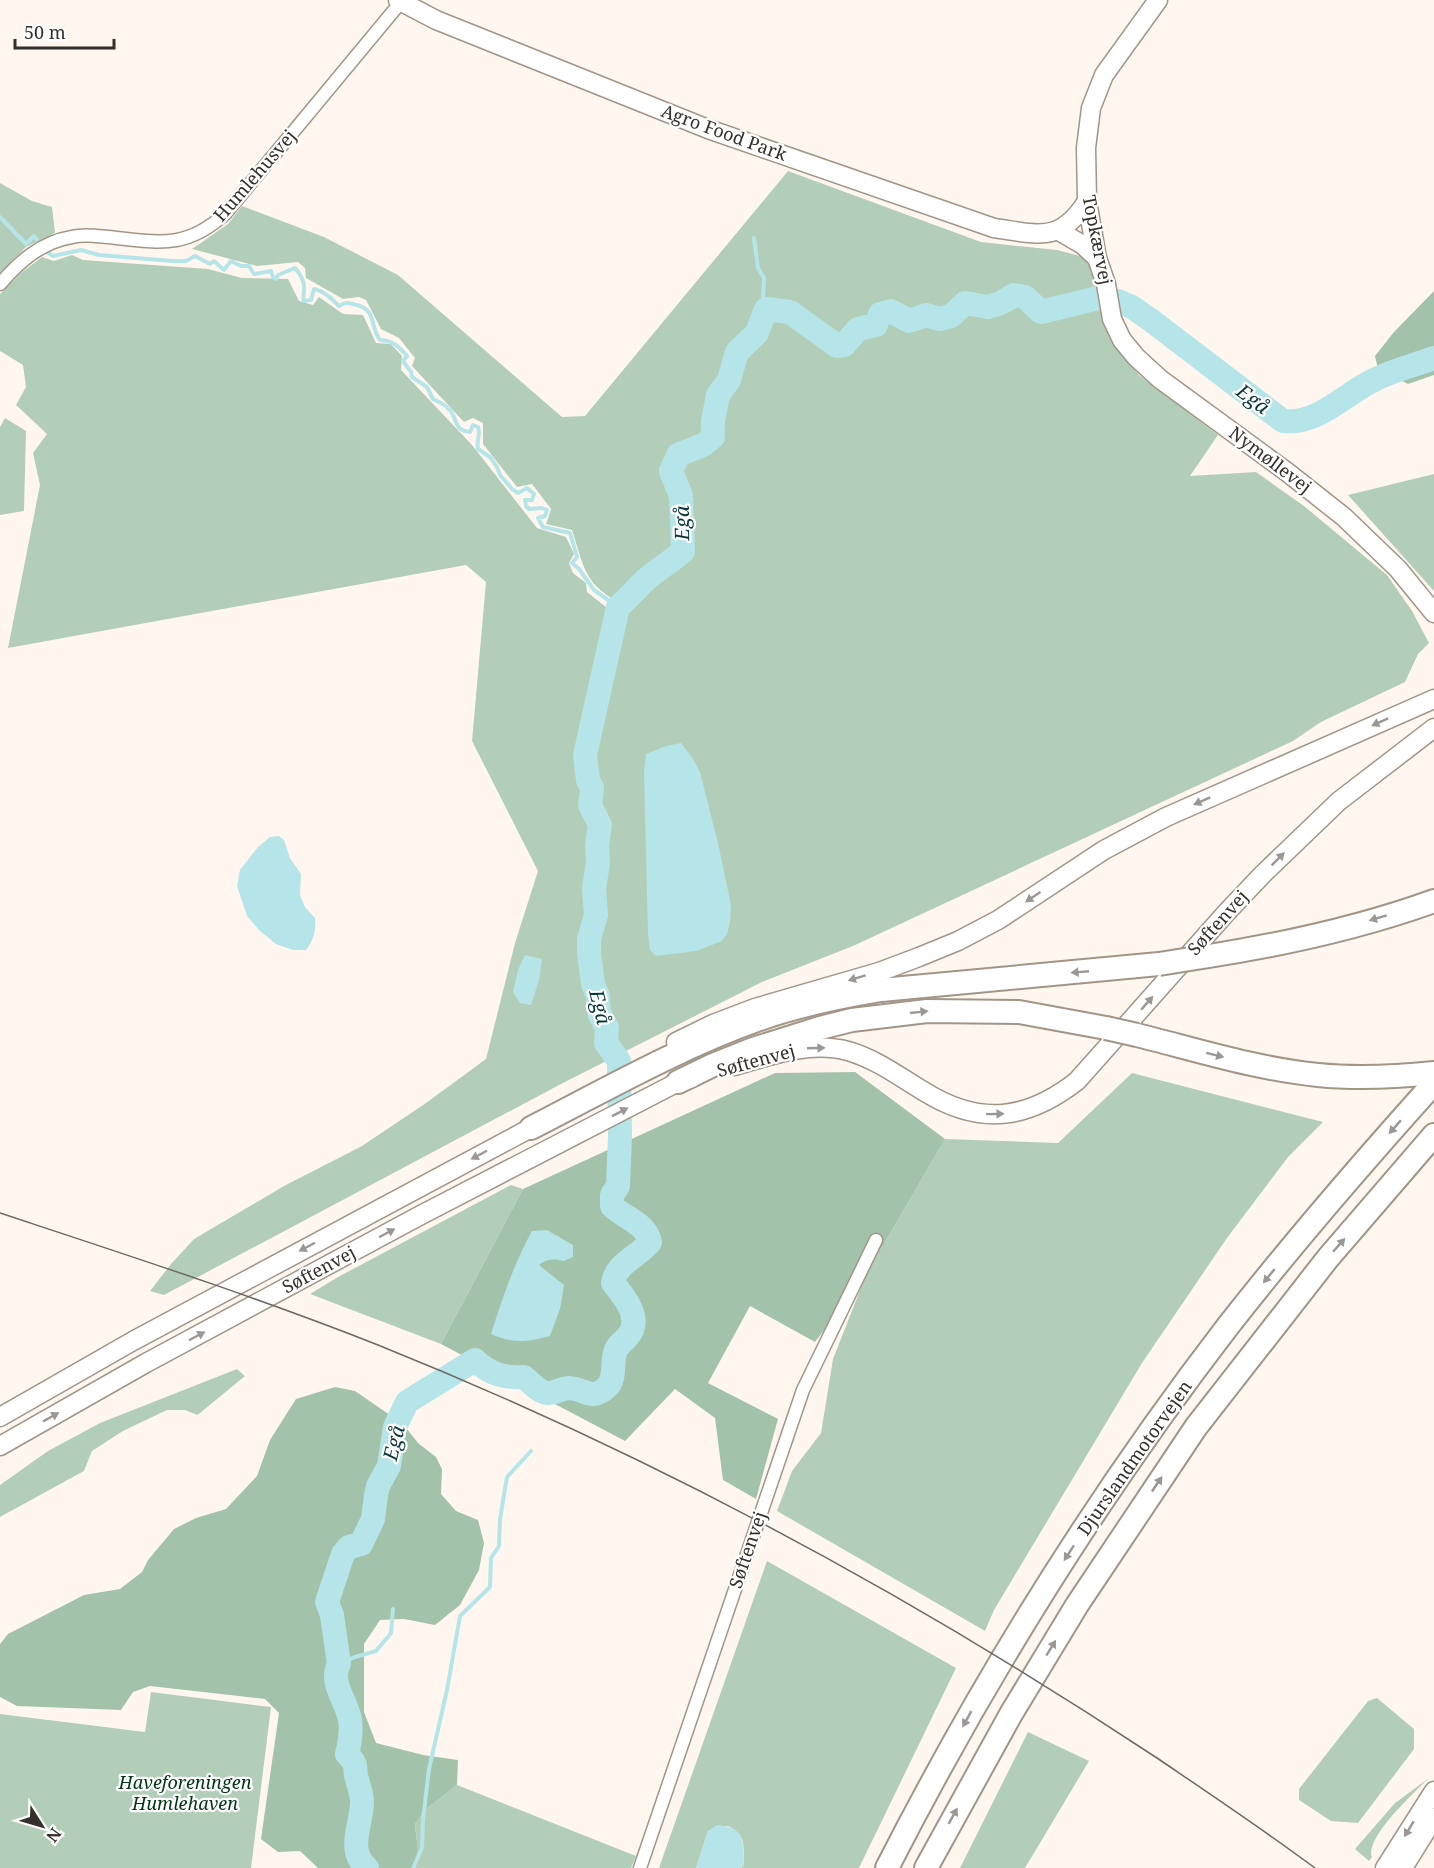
<svg xmlns="http://www.w3.org/2000/svg" width="1434" height="1868" font-family="'Noto Serif',serif">
	<style>
		.green { fill: #b3ceb8 }
		.forest { fill: #a2c2a9 }
		.water { fill: #b5e5e8 }
		.lines { fill: none; stroke-linecap: round; stroke-linejoin: round }
		.stream { stroke: #b5e5e8; stroke-width: 4 }
		.river { stroke: #b5e5e8; stroke-width: 24 }
		.street-casing { stroke: #a19588; stroke-width: 15 }
		.secondary-casing { stroke: #a19588; stroke-width: 21 }
		.highway-casing { stroke: #a19588; stroke-width: 26 }
		.street { stroke: #fff; stroke-width: 12 }
		.secondary { stroke: #fff; stroke-width: 18 }
		.highway { stroke: #fff; stroke-width: 22 }
		.tram { stroke: #6e6863; stroke-width: 1.5 }
		.highway-bridge-casing { stroke: #a19588; stroke-width: 26; stroke-linecap: butt }
		.highway-bridge { stroke: #fff; stroke-width: 22 }
		.oneway { fill: #9a9794 }
		.labels { text-anchor: middle; stroke-width: 4.5; stroke-linejoin: round; paint-order: stroke }
		.street-label { font-size: 18px; fill: #342f2a; stroke: #fff }
		.park-label { font-size: 18px; font-style: italic; fill: #003615; stroke: #fff }
		.water-label { font-size: 20px; font-style: italic; fill: #08373a; stroke: #fff }
	</style>
	<rect width="100%" height="100%" fill="#fff7ef"/>
	<!-- green -->
	<g class="green">
		<path d="M788,171l193,71 76,8 27,7 10,18 6,32 11,33 28,35 79,60 -28,41 66,-4 48,34 83,69 25,36 17,32 -11,11 -13,28 -84,40 -28,19 -440,205 -91,36 -201,102 -397,211 -14,-4 21,-27 23,-25 90,-53 78,-40 64,-43 60,-44 29,-116 23,-72 -66,-130 14,-159 -20,-17 -458,83 32,-163 -7,-32 14,-19 -31,-29 10,-18 -3,-22 -23,-14v-57l21,-21 21,-16 12,4 18,-6 11,5 125,9 34,9 46,1 11,22 14,4 6,-8 24,17 20,1 13,28 15,1 11,12 -1,14 71,75 65,83 29,9 8,17 -5,9 4,10 13,10 1,9 24,19 -29,140 2,30 5,13 -2,14 8,16 -3,17 3,24 -4,18 1,35 -8,28 13,79 11,-5 -15,-74 5,-26 -1,-33 8,-60 -10,-20 1,-23 -6,-20 16,-94 17,-61c-8,-10 -20,-15 -29,-25 -12,-14 -16,-37 -22,-54l-26,-6 5,-15 -19,-25 -15,3 -34,-43v-21l-10,-5 -9,4 -52,-56 3,-8 -16,-20 -18,-9 -15,-29 -7,-3 -16,2 -37,-21 -1,-10 -7,-6 -41,4 -65,-17 36,-25 14,-18 82,31 74,38 164,142 23,-1z"/>
		<path d="M0,183l32,18 20,6 3,26 -29,14 -26,26z"/>
		<path d="M5,418l21,13 -2,80 -24,4v-88z"/>
		<path d="M1434,474v117l-86,-96z"/>
		<path d="M1132,1073l191,49 -35,35 -61,81 -85,125 -148,247 -9,21 -208,-120 15,-40 29,-38 12,-74 33,-84 79,-136 113,4z"/>
		<path d="M511,1185l12,4 -82,155 -131,-50 28,-17z"/>
		<path d="M237,1369l8,7 -45,37 -3,2 -12,-5h-18l-44,21 -31,20 -8,20 -84,46v-32l48,-34 52,-28z"/>
		<path d="M767,1561l189,107 -97,200h-118l3,-3c-1,-20 3,-29 -16,-39l-20,5 -12,37h-37z"/>
		<path d="M151,1692l120,15 -20,161h-251v-154l145,18z"/>
		<path d="M1377,1698l37,31v20l-56,74 -27,-2 -32,-21v-11l69,-88z"/>
		<path d="M1028,1732l61,29 -64,107h-65z"/>
		<path d="M1429,1778c-14,14 -64,59 -57,79l-3,4 -14,-12 40,-46z"/>
		<path d="M457,1785l179,71 -5,12h-216l3,-18 -3,-26 10,-14z"/>
	</g>
	<!-- forest -->
	<g class="forest">
		<path d="M1434,291v84l-26,9 -30,-15 -3,-13 19,-24z"/>
		<path d="M855,1072l90,67 -79,136 -51,67 -65,-36 -42,77 70,36 -22,80 -33,-19 -8,-62 -40,-29 -50,52 -184,-97 82,-155 252,-116z"/>
		<path d="M335,1387l20,4 48,33 15,19 18,14 6,12 -1,25 15,17 22,9 6,23 -5,27 -19,35 -25,20 -31,-6 -24,1 -16,24v68l12,31 47,12 35,5 -1,25 -32,25 -10,14 3,26 -3,18h-97l-18,-17 -22,1 -17,-13 18,-126 -14,-14 -115,-13 -17,6 -12,18 -104,-4 -17,-9v-53l8,-10 76,-39 36,-6 22,-17 6,-12 26,-31 22,-11 30,-9 31,-33 13,-36 26,-41z"/>
	</g>
	<!-- water -->
	<g class="water">
		<path d="M681,743l11,14 8,15 18,71 13,62 -1,17 -3,12 -5,7 -26,10 -40,5 -6,-6 -2,-17 -4,-161 2,-18 20,-8z"/>
		<path d="M279,836l5,4 6,18 11,16 -1,21 5,12 10,11c1,13 -1,21 -9,32h-13l-17,-6 -16,-13 -13,-15 -10,-30 3,-16 18,-23 12,-10z"/>
		<path d="M525,955l17,4 -3,21 -8,25 -11,-2 -7,-11 5,-22z"/>
		<path d="M547,1230l26,15v12l-9,4c-10,-2 -16,-3 -25,4l25,20 -4,24 -10,27c-23,6 -37,8 -59,-2 11,-35 23,-70 41,-103z"/>
		<path d="M717,1825c28,2 26,16 27,40l-3,3h-45l12,-37z"/>
	</g>
	<g class="lines">
		<!-- stream -->
		<g class="stream">
			<path d="M0,217l26,27 8,-8 3,4"/>
			<path d="M754,238l4,30 6,10 -1,20 3,11"/>
			<path d="M47,252l6,4 28,-6 18,5 73,6h14l9,-5 15,8 4,-3 10,9 7,-9 10,5h8l5,8 17,-3 2,6 3,2 2,-4 17,-7c4,4 9,13 9,18 1,6 -2,9 0,15l7,-1 3,-11c10,2 18,10 25,17 8,-5 9,-3 18,-1 21,6 12,21 23,35 14,1 18,6 27,16l-4,5 8,11 1,5 15,10 6,12c7,3 17,9 20,16 5,11 4,15 17,17l3,-7 5,2c3,9 -2,12 0,22l12,8 7,10 3,8 12,14 6,4 9,-5 7,6 -2,6h-7l1,6 3,3 13,-1 5,2 -2,6 -7,2 5,9 27,6 7,24 -5,6 7,6 15,21 24,17"/>
			<path d="M339,1664l16,-7 21,-6 15,-18 2,-24"/>
			<path d="M413,1868l9,-20 1,-28 6,-51 18,-79 13,-74 30,-29 1,-29 8,-12 1,-27 7,-42 24,-26"/>
		</g>
		<!-- river -->
		<g class="river">
			<path d="M1118,301l14,6 20,14 131,100c36,4 62,-28 93,-42 18,-9 39,-14 58,-21"/>
			<path d="M367,1868c-21,-18 -5,-44 -5,-66 0,-8 -3,-15 -5,-23 -2,-4 -1,-9 -2,-14 -1,-3 -5,-8 -8,-11 3,-12 5,-23 3,-34 -3,-19 -21,-37 -11,-56l-7,-49 -5,-13 16,-48 6,-7 12,-3 12,-25 3,-24 2,-9 11,-20 6,-39 12,-25 68,-42c14,14 29,18 49,17 6,5 15,15 23,16 7,1 15,-5 22,-5 17,1 23,14 39,-2 8,-9 3,-25 8,-36 3,-7 8,-8 12,-14 15,-17 -4,-40 -15,-53 3,-20 25,-26 37,-41 -4,-19 -26,-24 -38,-36v-11l6,-9 2,-50 -1,-75 -13,-18 1,-15 -7,-13 -2,-10v-9l-5,-12 -4,-31v-14l7,-24 -2,-27 4,-25 -1,-18 3,-20 -10,-20 2,-17 -4,-8 -3,-25 33,-148c11,-9 20,-21 31,-30 11,-9 23,-16 34,-26l-2,-55 -10,-25 7,-16 25,-10 10,-8v-16l5,-26 11,-15 8,-28 20,-19 9,-24 24,3 47,34 7,-1 14,-16 18,-4 4,-11 11,-3 18,10 17,-6 13,4 12,-3 14,-13 23,4 13,-4 13,-8 11,2 16,15 57,-14"/>
		</g>
		<defs>
			<g id="street">
				<path d="M0,284c19,-22 41,-42 72,-47 12,-3 24,-1 36,0 50,5 77,13 117,-23l176,-212"/>
				<path d="M640,1868l163,-478 73,-150"/>
			</g>
			<g id="secondary">
				<path d="M398,0l38,20 272,109 286,99c44,6 66,16 93,-27"/>
				<path d="M1158,0l-54,75 -13,33 -5,40 1,53 10,57 9,26 6,35 10,21 14,17 24,22 127,93 57,45 54,52 36,44"/>
				<path d="M1059,231l24,14 14,13"/>
				<path d="M676,1042l37,-18 42,-16 124,-36 40,-15 39,-16 40,-21 106,-70 62,-33 268,-118"/>
				<path d="M735,1066c36,-11 75,-25 113,-15 28,8 52,26 77,41 55,34 102,28 152,-11l149,-168 37,-39 76,-73 95,-73"/>
				<path d="M0,1417l133,-76 409,-219"/>
				<path d="M0,1446l146,-83 273,-147 259,-134 14,-4"/>
				<path d="M1385,1868l49,-77"/>
				<path d="M1403,1868l31,-50"/>
			</g>
			<g id="highway">
				<path d="M1209,956c76,-12 153,-29 225,-55"/>
				<path d="M1137,1035c60,15 120,34 181,40 39,4 77,2 116,-2"/>
				<path d="M678,1082l35,-17 40,-16 67,-21 32,-8 75,-9 92,1 87,16"/>
				<path d="M531,1128c74,-38 148,-80 226,-108 41,-15 82,-23 124,-30l278,-26"/>
				<path d="M887,1868c97,-190 211,-373 341,-542 65,-83 135,-164 206,-243"/>
				<path d="M926,1868l85,-154 66,-109 119,-178 132,-169 106,-123"/>
			</g>
		</defs>
		<!-- street casing -->
		<use href="#street" class="street-casing"/>
		<!-- secondary casing -->
		<use href="#secondary" class="secondary-casing"/>
		<!-- highway casing -->
		<use href="#highway" class="highway-casing"/>
		<!-- street -->
		<use href="#street" class="street"/>
		<!-- secondary -->
		<use href="#secondary" class="secondary"/>
		<!-- highway -->
		<use href="#highway" class="highway"/>
		<!-- tram -->
		<path class="tram" d="M0,1213c127,42 254,83 378,132 274,110 533,250 779,413 53,36 107,72 158,110"/>
		<defs>
			<g id="highway-bridge">
				<path d="M1159,964l50,-8"/>
				<path d="M1106,1028l31,7"/>
			</g>
		</defs>
		<!-- highway-bridge casing -->
		<use href="#highway-bridge" class="highway-bridge-casing"/>
		<!-- highway-bridge -->
		<use href="#highway-bridge" class="highway-bridge"/>
	</g>
	<!-- one-way arrows -->
	<defs><path id="oneway-solid" d="M-6-.8H1V-3.2L6.5 0L1 3.2V.8H-6Z" transform="scale(1.5)"/></defs>
	<g class="oneway">
		<use href="#oneway-solid" transform="translate(1380 722) rotate(156)"/>
		<use href="#oneway-solid" transform="translate(1202 801) rotate(156)"/>
		<use href="#oneway-solid" transform="translate(1278 859) rotate(-45)"/>
		<use href="#oneway-solid" transform="translate(1033 897) rotate(146)"/>
		<use href="#oneway-solid" transform="translate(1378 918) rotate(163)"/>
		<use href="#oneway-solid" transform="translate(1080 972) rotate(175)"/>
		<use href="#oneway-solid" transform="translate(857 978) rotate(163)"/>
		<use href="#oneway-solid" transform="translate(1147 1003) rotate(-49)"/>
		<use href="#oneway-solid" transform="translate(919 1012) rotate(-6)"/>
		<use href="#oneway-solid" transform="translate(816 1048) rotate(-2)"/>
		<use href="#oneway-solid" transform="translate(1215 1055) rotate(14)"/>
		<use href="#oneway-solid" transform="translate(620 1112) rotate(-27)"/>
		<use href="#oneway-solid" transform="translate(995 1114) rotate(-1)"/>
		<use href="#oneway-solid" transform="translate(1395 1127) rotate(131)"/>
		<use href="#oneway-solid" transform="translate(479 1155) rotate(152)"/>
		<use href="#oneway-solid" transform="translate(387 1233) rotate(-28)"/>
		<use href="#oneway-solid" transform="translate(1339 1245) rotate(-49)"/>
		<use href="#oneway-solid" transform="translate(307 1247) rotate(152)"/>
		<use href="#oneway-solid" transform="translate(1269 1276) rotate(129)"/>
		<use href="#oneway-solid" transform="translate(197 1336) rotate(-28)"/>
		<use href="#oneway-solid" transform="translate(51 1417) rotate(-29)"/>
		<use href="#oneway-solid" transform="translate(1157 1484) rotate(-56)"/>
		<use href="#oneway-solid" transform="translate(1069 1553) rotate(123)"/>
		<use href="#oneway-solid" transform="translate(1051 1648) rotate(-59)"/>
		<use href="#oneway-solid" transform="translate(967 1719) rotate(119)"/>
		<use href="#oneway-solid" transform="translate(953 1816) rotate(-61)"/>
		<use href="#oneway-solid" transform="translate(1409 1829) rotate(121)"/>
	</g>
	<g class="labels">
		<!-- street labels -->
		<g class="street-label">
			<text transform="translate(724 133) rotate(20)" y="6">Agro Food Park</text>
			<text transform="translate(255 176) rotate(-49)" y="6">Humlehusvej</text>
			<text transform="translate(1097 240) rotate(79)" y="6">Topkærvej</text>
			<text transform="translate(1270 460) rotate(37)" y="6">Nymøllevej</text>
			<text transform="translate(1218 923) rotate(-48)" y="6">Søftenvej</text>
			<text transform="translate(756 1061) rotate(-15)" y="6">Søftenvej</text>
			<text transform="translate(319 1270) rotate(-28)" y="6">Søftenvej</text>
			<text transform="translate(1135 1458) rotate(-55)" y="6">Djurslandmotorvejen</text>
			<text transform="translate(748 1550) rotate(-71)" y="6">Søftenvej</text>
		</g>
		<!-- park labels -->
		<g class="park-label">
			<text x="185" y="1789">Haveforeningen<tspan x="185" dy="21">Humlehaven</tspan></text>
		</g>
		<!-- water labels -->
		<g class="water-label">
			<text transform="translate(1253 399) rotate(37)" y="7">Egå</text>
			<text transform="translate(682 523) rotate(-91)" y="7">Egå</text>
			<text transform="translate(600 1007) rotate(76)" y="7">Egå</text>
			<text transform="translate(394 1443) rotate(-76)" y="7">Egå</text>
		</g>
	</g>
	<!-- north arrow -->
	<g transform="translate(42 1826) rotate(127)" stroke="#ffffff" stroke-width="4.5" paint-order="stroke">
	<path d="M0-4.5L10 22L0 15L-10 22Z" fill="#342f2a"/>
	<text y="-9" font-size="16" font-weight="bold" text-anchor="middle" fill="#342f2a">N</text>
	</g>
	<!-- scale -->
	<path d="M15 39v9h99v-9" fill="none" stroke="#342f2a" stroke-width="3"/>
	<text x="24" y="39" font-size="18" fill="#342f2a" stroke="#ffffff" stroke-width="4.5" paint-order="stroke">50 m</text>
</svg>
